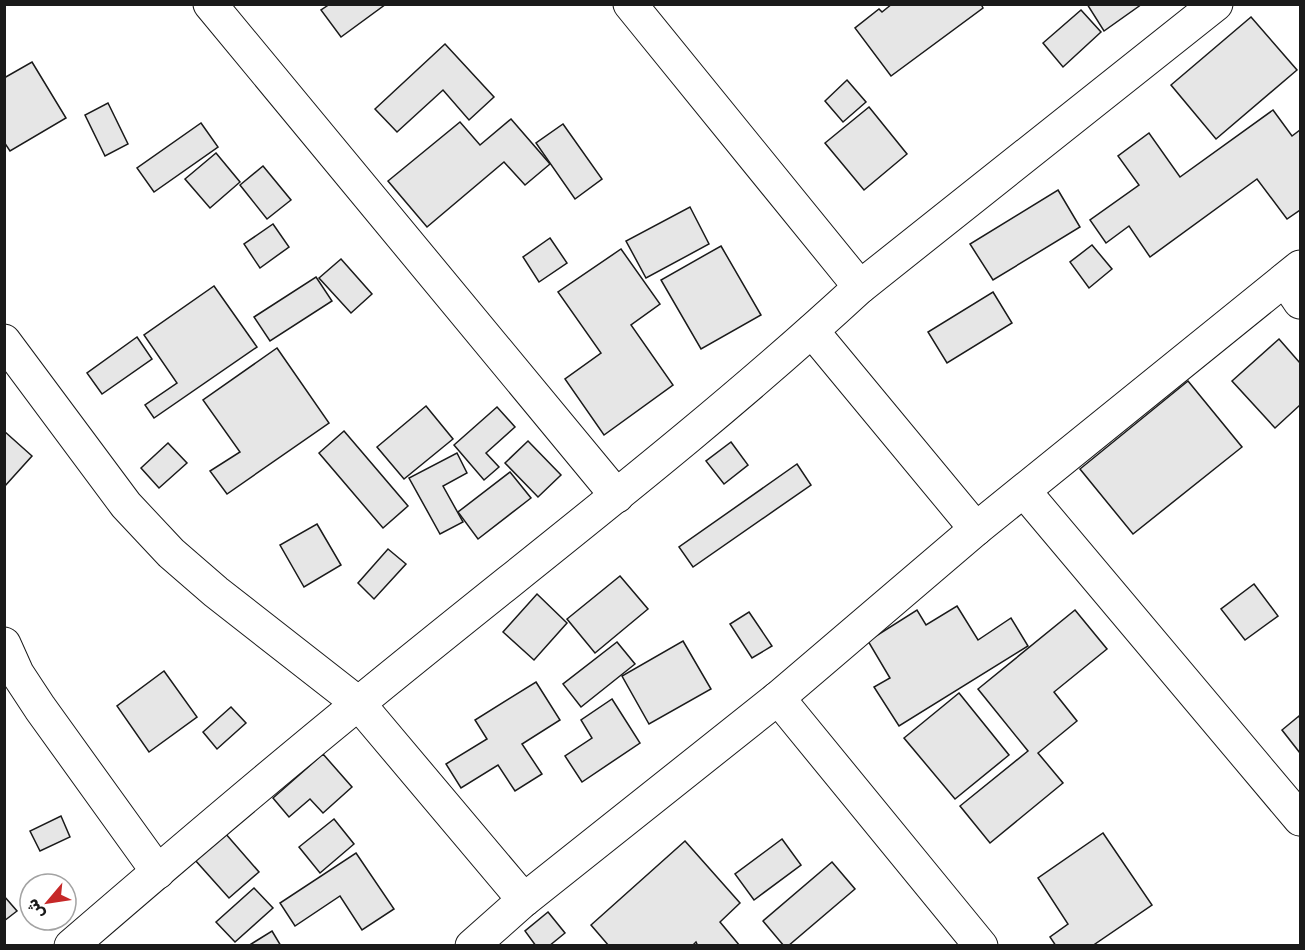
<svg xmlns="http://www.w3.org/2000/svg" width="1305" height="950" font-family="Rubik,Cairo,sans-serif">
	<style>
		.building { fill: #e6e6e6; stroke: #1a1a1a; stroke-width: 1.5 }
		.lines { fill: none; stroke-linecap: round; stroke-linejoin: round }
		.minor-casing { stroke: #1a1a1a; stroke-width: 35 }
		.minor { stroke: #fff; stroke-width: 33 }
	</style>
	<rect width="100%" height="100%" fill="#fff"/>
	<!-- building -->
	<g class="building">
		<path d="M330,4h56l-45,33 -20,-27z"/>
		<path d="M892,4h89l2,4 -92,68 -36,-48 24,-19 3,3z"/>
		<path d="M1087,4h55l-38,27z"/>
		<path d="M1081,10l20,22 -38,35 -20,-24z"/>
		<path d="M1251,17l46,53 -81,69 -45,-54z"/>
		<path d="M445,44l49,53 -25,23 -26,-30 -46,42 -22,-23z"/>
		<path d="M32,62l34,56 -56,33 -6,-9v-64z"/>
		<path d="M847,80l19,22 -23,20 -18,-21z"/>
		<path d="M108,103l20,41 -23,12 -20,-41z"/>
		<path d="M869,107l38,47 -43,36 -39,-47z"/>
		<path d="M1273,110l19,26 8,-6v80l-13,9 -30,-40 -107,78 -21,-31 -23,17 -16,-23 49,-35 -21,-29 31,-23 31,44z"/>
		<path d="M511,119l39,45 -25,21 -21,-23 -77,65 -39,-46 72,-59 20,23z"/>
		<path d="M201,123l17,24 -64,45 -17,-24z"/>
		<path d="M563,124l39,55 -27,20 -39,-56z"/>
		<path d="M216,153l24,29 -30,26 -25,-29z"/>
		<path d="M263,166l28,34 -24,19 -27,-34z"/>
		<path d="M1058,190l22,37 -87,53 -23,-36z"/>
		<path d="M690,207l19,37 -63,34 -20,-37z"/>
		<path d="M273,224l16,23 -29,21 -16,-24z"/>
		<path d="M550,238l17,25 -28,19 -16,-25z"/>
		<path d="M1092,245l20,24 -23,19 -19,-26z"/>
		<path d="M721,246l40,69 -60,34 -40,-69z"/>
		<path d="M621,249l39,55 -29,21 42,60 -69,50 -39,-56 36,-26 -43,-61z"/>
		<path d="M341,259l31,35 -21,19 -32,-35z"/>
		<path d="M316,277l16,24 -62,40 -16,-24z"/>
		<path d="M214,286l43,61 -103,71 -9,-13 32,-22 -33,-48z"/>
		<path d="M993,292l19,31 -65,40 -19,-31z"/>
		<path d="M137,337l15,22 -50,35 -15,-21z"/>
		<path d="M1279,339l21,24v42l-25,23 -43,-47z"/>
		<path d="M277,348l52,75 -102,71 -17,-23 30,-19 -37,-52z"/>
		<path d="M1188,381l54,66 -109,87 -53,-65z"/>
		<path d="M426,406l27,33 -49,40 -27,-32z"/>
		<path d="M497,407l18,20 -29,26 13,14 -15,13 -30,-35z"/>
		<path d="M4,431l28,25 -28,31z"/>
		<path d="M344,431l64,75 -25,22 -64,-75z"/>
		<path d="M528,441l33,34 -23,22 -33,-34z"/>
		<path d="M731,442l17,23 -24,19 -18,-23z"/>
		<path d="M168,443l19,20 -28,25 -18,-20z"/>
		<path d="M457,453l10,20 -24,13 20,36 -23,12 -31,-56z"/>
		<path d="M797,464l14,21 -118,82 -14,-20z"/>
		<path d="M510,472l21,26 -53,41 -20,-27z"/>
		<path d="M317,524l24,41 -37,22 -24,-42z"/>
		<path d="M388,549l18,15 -32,35 -16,-16z"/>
		<path d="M620,576l28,33 -53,44 -28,-34z"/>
		<path d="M1254,584l24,32 -33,24 -24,-31z"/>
		<path d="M537,594l30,29 -33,37 -31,-28z"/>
		<path d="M957,606l21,34 33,-22 17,28 -129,80 -25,-39 16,-9 -22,-37 49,-31 9,15z"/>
		<path d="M1075,610l32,39 -53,43 23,29 -39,32 25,30 -73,60 -30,-37 68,-55 -50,-62z"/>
		<path d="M749,612l23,34 -20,12 -22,-34z"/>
		<path d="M683,641l28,48 -62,35 -27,-48z"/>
		<path d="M617,642l18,22 -54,43 -18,-23z"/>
		<path d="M164,671l33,46 -48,35 -32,-46z"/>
		<path d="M536,682l24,38 -38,24 20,30 -27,17 -17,-26 -37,23 -15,-24 41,-25 -12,-19z"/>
		<path d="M959,693l50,62 -54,44 -51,-61z"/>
		<path d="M612,699l28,44 -58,39 -17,-26 27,-18 -11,-18z"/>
		<path d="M231,707l15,16 -29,26 -14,-17z"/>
		<path d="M1299,716l1,3v34l-18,-23z"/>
		<path d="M323,754l29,33 -29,26 -13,-14 -21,18 -16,-19z"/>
		<path d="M61,816l9,21 -30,14 -10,-20z"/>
		<path d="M334,819l20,25 -34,29 -21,-26z"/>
		<path d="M225,833l34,39 -30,26 -34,-38z"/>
		<path d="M1103,833l49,72 -60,41h-36l-6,-9 18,-13 -30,-46z"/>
		<path d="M782,839l19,26 -47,35 -19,-26z"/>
		<path d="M685,841l55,62 -20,19 20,24h-42l-2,-4 -4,4h-83l-18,-21z"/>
		<path d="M356,853l38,56 -32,21 -22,-34 -45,30 -15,-23z"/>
		<path d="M832,862l23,27 -67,57h-4l-21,-25z"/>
		<path d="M254,888l19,20 -38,34 -19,-20z"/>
		<path d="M4,896l13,15 -13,10z"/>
		<path d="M548,912l17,21 -16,13h-13l-11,-15z"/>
		<path d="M272,931l9,15h-33z"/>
	</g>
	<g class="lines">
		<defs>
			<g id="minor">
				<path d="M210,4l407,492"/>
				<path d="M630,4l230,283"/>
				<path d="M1285,280l15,22"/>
				<path d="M812,331l164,198"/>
				<path d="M4,341l122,164 45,48 45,39 142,111 166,197"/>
				<path d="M1024,491l276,328"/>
				<path d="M4,644l13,29 23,35 118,164"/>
				<path d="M778,698l203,248"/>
				<path d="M71,946c95,-82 191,-164 288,-243 168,-138 342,-269 501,-416l356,-283"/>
				<path d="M472,946l52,-46 254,-202 198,-169 324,-262"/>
			</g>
		</defs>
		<!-- minor casing -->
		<use href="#minor" class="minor-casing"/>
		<!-- minor -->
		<use href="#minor" class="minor"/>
	</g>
	<!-- border -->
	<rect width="1305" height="950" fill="none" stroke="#1a1a1a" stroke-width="12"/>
	<!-- north arrow -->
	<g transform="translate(48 902) rotate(241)"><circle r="28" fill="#ffffff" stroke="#a3a3a3" stroke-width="1.5"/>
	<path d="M0-4.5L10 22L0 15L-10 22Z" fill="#c62828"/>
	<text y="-9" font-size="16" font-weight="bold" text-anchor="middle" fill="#1a1a1a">ش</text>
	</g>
</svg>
